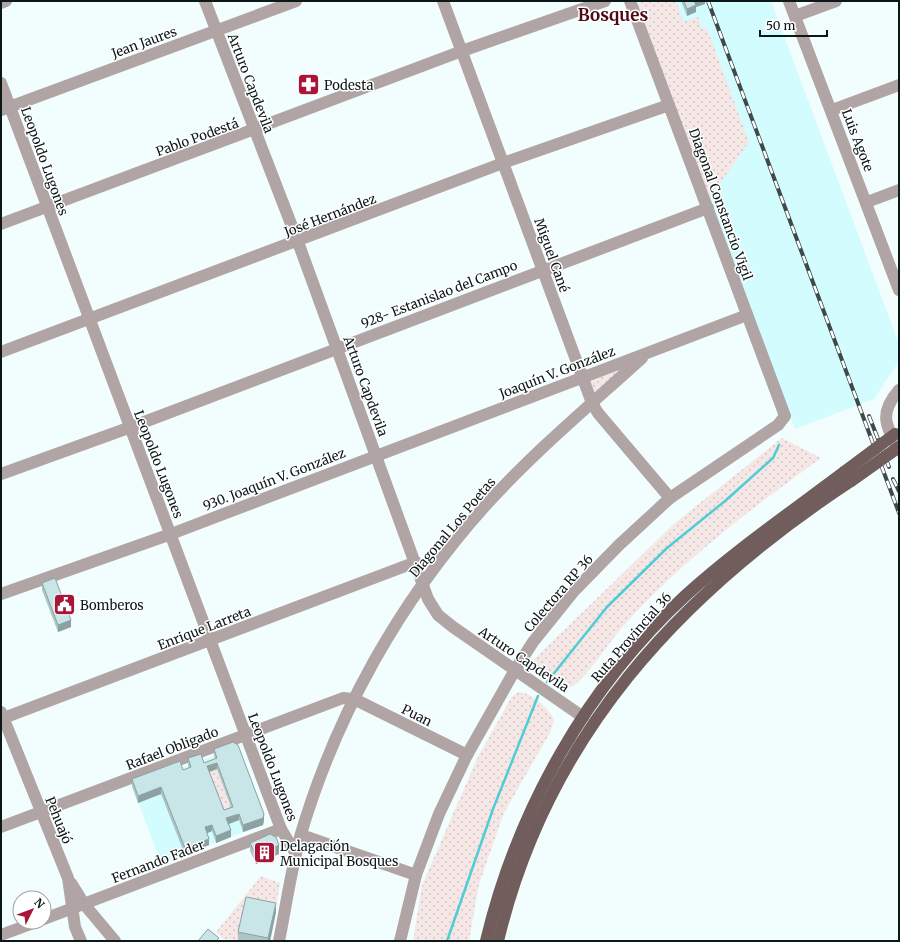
<svg xmlns="http://www.w3.org/2000/svg" width="900" height="942" font-family="Merriweather,serif">
	<style>
		.built { fill: #d3fcfe }
		.green { fill: url(#green-dots) }
		.lines { fill: none; stroke-linecap: round; stroke-linejoin: round }
		.stream { stroke: #4fcdd5; stroke-width: 2.5 }
		.minor { stroke: #b0a4a4; stroke-width: 12 }
		.major { stroke: #725d5d; stroke-width: 12 }
		.rail-casing { stroke: #3e494a; stroke-width: 4 }
		.rail { stroke: #fff; stroke-width: 2.5; stroke-dasharray: 8; stroke-linecap: butt }
		.major-bridge { stroke: #725d5d; stroke-width: 12 }
		.wall { fill: #acc6c7; fill-rule: evenodd }
		.shaded-wall { fill: #8ca1a2 }
		.building { fill: #c8e6e7; stroke: #8ca1a2; fill-rule: evenodd }
		.labels { text-anchor: middle; stroke-width: 3; stroke-linejoin: round; paint-order: stroke }
		.street-label { font-size: 13px; fill: #0c1718; stroke: #fff }
		.poi-label { font-size: 13px; fill: #0c1718; stroke: #fff; text-anchor: start }
		.district-label { font-size: 17px; font-weight: bold; fill: #4f0916; stroke: #fff }
	</style>
	<defs>
		<pattern id="green-dots" width="8" height="8" patternUnits="userSpaceOnUse"><rect width="8" height="8" fill="#f6e7e7"/><path d="M2 2h.1M6 6h.1" fill="none" stroke="#d2c5c5" stroke-width="1.8" stroke-linecap="round"/></pattern>
	</defs>
	<rect width="100%" height="100%" fill="#f2fdfe"/>
	<!-- built -->
	<g class="built">
		<path d="M634,1h137l128,343v17l-25,38 -79,30z"/>
		<path d="M233,749l5,2 26,69 -1,5 -102,38 -29,-77z"/>
	</g>
	<!-- green -->
	<g class="green">
		<path d="M641,1h35l7,21 15,-5 5,13 4,-2 42,114 -40,57 -71,-193z"/>
		<path d="M639,358l-45,38 -9,-18z"/>
		<path d="M782,438l39,20c-69,50 -137,101 -195,165 -12,12 -42,59 -55,64 -3,1 -7,1 -9,1l-35,-22 149,-144z"/>
		<path d="M518,692c15,1 29,15 36,27l-3,12 -47,82 -25,71 -10,57h-56l9,-56 55,-126 34,-61z"/>
		<path d="M217,769l16,44 -9,4 -17,-44z"/>
		<path d="M261,876l19,7 -5,30 -37,27 -15,-1 -7,-7z"/>
	</g>
	<g class="lines">
		<!-- stream -->
		<g class="stream">
			<path d="M547,682l60,-75 60,-59 58,-47 48,-43 6,-13"/>
			<path d="M447,941l46,-132 45,-113"/>
		</g>
		<!-- minor -->
		<g class="minor">
			<path d="M205,1l93,241 130,357 10,16 15,12 130,90"/>
			<path d="M443,1l149,402 6,10 72,85"/>
			<path d="M789,1l110,289"/>
			<path d="M1,3l5,-2"/>
			<path d="M795,16l41,-15"/>
			<path d="M1,83l280,746 15,25"/>
			<path d="M1,110l295,-109"/>
			<path d="M832,110l67,-25"/>
			<path d="M867,202l32,-12"/>
			<path d="M1,224l461,-173 143,-50"/>
			<path d="M1,352l502,-189 166,-58"/>
			<path d="M899,390c-20,23 -14,35 0,60"/>
			<path d="M1,474l130,-47 577,-219"/>
			<path d="M1,594l170,-60 576,-219"/>
			<path d="M1,712l67,166 7,49 6,14"/>
			<path d="M1,719l415,-157"/>
			<path d="M1,827l342,-129 11,1 113,56"/>
			<path d="M301,835l115,40"/>
			<path d="M71,883l13,21 31,37"/>
			<path d="M44,919l237,-90"/>
			<path d="M1,935l35,-13"/>
			<path d="M279,941c7,-35 12,-70 21,-104 36,-123 100,-236 185,-331 49,-54 104,-100 157,-148"/>
			<path d="M400,941l16,-66 23,-61 28,-59 48,-85 18,-28 41,-51 45,-46 51,-47 108,-73 7,-9 -155,-415"/>
		</g>
		<!-- major -->
		<g class="major">
			<path d="M486,941c31,-130 101,-255 200,-346 50,-45 105,-83 158,-123"/>
			<path d="M498,941c49,-205 181,-347 353,-460"/>
		</g>
		<defs>
			<g id="rail">
				<path d="M708,1l191,512"/>
				<path d="M869,416l20,51"/>
				<path d="M893,479l6,12"/>
			</g>
		</defs>
		<!-- rail casing -->
		<use href="#rail" class="rail-casing"/>
		<!-- rail -->
		<use href="#rail" class="rail"/>
		<!-- major-bridge -->
		<g class="major-bridge">
			<path d="M844,472l51,-38"/>
			<path d="M851,481l48,-34"/>
		</g>
	</g>
	<!-- wall -->
	<g class="wall">
		<path d="M681,1h24v3l-9,3v5l-9,4z"/>
		<path d="M42,583l29,44 -13,5 -16,-42z"/>
		<path d="M214,749l50,71 -1,5 -20,7 -4,-12 -10,4 2,13 -15,6 -4,-12 -5,2 2,12 -24,10 -24,-61 -23,9 -6,-17v-7l51,-9 6,-2 -1,-3v-7l16,5 11,-4 -1,-3zM217,769l14,38 -7,3 -15,-38z"/>
		<path d="M250,843l29,11 -23,10 -6,-13z"/>
		<path d="M276,912l-6,29h-28l-4,-1v-8z"/>
	</g>
	<!-- shaded-wall -->
	<g class="shaded-wall">
		<path d="M694,1h11v3l-9,3v5l-9,4v-7z"/>
		<path d="M71,620v7l-13,5v-7z"/>
		<path d="M217,763v6l-10,4v-7z"/>
		<path d="M161,787v7l-23,9v-7z"/>
		<path d="M239,814v6l-13,5v-7z"/>
		<path d="M264,814v6l-1,5 -20,7v-7z"/>
		<path d="M212,825v6l-7,3v-7z"/>
		<path d="M231,830v7l-15,6v-7z"/>
		<path d="M209,839v6l-24,10v-7z"/>
		<path d="M279,845v9l-23,10v-9z"/>
		<path d="M276,903v9l-6,29h-2v-3z"/>
	</g>
	<!-- building -->
	<g class="building">
		<path d="M684,1h12h-2l2,4 -9,4z"/>
		<path d="M55,578l16,42 -13,5 -16,-42z"/>
		<path d="M233,742l5,3 26,69 -1,4 -20,7 -4,-11 -13,4 5,12 -15,6 -4,-11 -7,2 4,12 -24,9 -24,-61 -23,9 -6,-17 48,-18 3,9 8,-3 -3,-9 13,-4 3,9 13,-5 -3,-9zM217,763l16,44 -9,3 -17,-44z"/>
		<path d="M270,834l6,3 3,8 -23,10 -6,-12z"/>
		<path d="M246,897l30,6 -8,35 -30,-6z"/>
		<path d="M208,929l11,9 -3,3h-18z"/>
	</g>
	<!-- icons -->
	<defs>
		<symbol id="pharmacy-square" viewBox="-11 -11 22 22"><rect x="-9" y="-9" width="18" height="18" rx="4" fill="#aa1436" stroke="#fff"/><path d="M-2-6h4v4h4v4h-4v4h-4v-4h-4v-4h4Z" fill="#fff"/></symbol>
		<symbol id="civic-square" viewBox="-11 -11 22 22"><rect x="-9" y="-9" width="18" height="18" rx="4" fill="#aa1436" stroke="#fff"/><path d="M-.6-6.5H3V-4.5H.6V-3L4-1V1h2V6H-6V1h2V-1L-.6-3ZM-1.2 2.5V6h2.4V2.5Z" fill="#fff"/></symbol>
		<symbol id="building-square" viewBox="-11 -11 22 22"><rect x="-9" y="-9" width="18" height="18" rx="4" fill="#aa1436" stroke="#fff"/><path d="M-4-6H4V6H1V3H-1V6H-4ZM-2.5-4.3h1.7v1.8h-1.7ZM.8-4.3h1.7v1.8H.8ZM-2.5-1h1.7V.8h-1.7ZM.8-1h1.7V.8H.8Z" fill="#fff"/></symbol>
	</defs>
	<g fill-rule="evenodd">
		<use href="#pharmacy-square" x="296" y="72" width="25" height="25"/>
		<use href="#civic-square" x="52" y="592" width="25" height="25"/>
		<use href="#building-square" x="252" y="840" width="25" height="25"/>
	</g>
	<g class="labels">
		<!-- street labels -->
		<g class="street-label">
			<text transform="translate(144 42) rotate(-20)" y="5">Jean Jaures</text>
			<text transform="translate(251 83) rotate(69)" y="5">Arturo Capdevila</text>
			<text transform="translate(197 137) rotate(-20)" y="5">Pablo Podestá</text>
			<text transform="translate(858 140) rotate(69)" y="5">Luis Agote</text>
			<text transform="translate(45 161) rotate(70)" y="5">Leopoldo Lugones</text>
			<text transform="translate(721 204) rotate(70)" y="5">Diagonal Constancio Vigil</text>
			<text transform="translate(330 215) rotate(-21)" y="5">José Hernández</text>
			<text transform="translate(552 255) rotate(70)" y="5">Miguel Cané</text>
			<text transform="translate(439 294) rotate(-21)" y="5">928- Estanislao del Campo</text>
			<text transform="translate(557 372) rotate(-21)" y="5">Joaquín V. González</text>
			<text transform="translate(366 386) rotate(70)" y="5">Arturo Capdevila</text>
			<text transform="translate(159 464) rotate(69)" y="5">Leopoldo Lugones</text>
			<text transform="translate(274 479) rotate(-21)" y="5">930. Joaquín V. González</text>
			<text transform="translate(452 527) rotate(-50)" y="5">Diagonal Los Poetas</text>
			<text transform="translate(558 593) rotate(-49)" y="5">Colectora RP 36</text>
			<text transform="translate(204 628) rotate(-21)" y="5">Enrique Larreta</text>
			<text transform="translate(631 637) rotate(-49)" y="5">Ruta Provincial 36</text>
			<text transform="translate(524 659) rotate(34)" y="5">Arturo Capdevila</text>
			<text transform="translate(417 715) rotate(27)" y="5">Puan</text>
			<text transform="translate(172 748) rotate(-21)" y="5">Rafael Obligado</text>
			<text transform="translate(273 767) rotate(69)" y="5">Leopoldo Lugones</text>
			<text transform="translate(59 820) rotate(68)" y="5">Pehuajó</text>
			<text transform="translate(158 861) rotate(-21)" y="5">Fernando Fader</text>
		</g>
		<!-- poi labels -->
		<g class="poi-label">
			<text x="324" y="90">Podesta</text>
			<text x="80" y="610">Bomberos</text>
			<text x="280" y="851">Delagación<tspan x="280" dy="15">Municipal Bosques</tspan></text>
		</g>
		<!-- district labels -->
		<g class="district-label">
			<text x="613" y="21">Bosques</text>
		</g>
	</g>
	<!-- border -->
	<rect width="900" height="942" fill="none" stroke="#0c1718" stroke-width="4"/>
	<!-- north arrow -->
	<g transform="translate(32 910) rotate(48)"><circle r="19" fill="#ffffff" stroke="#9ea2a3"/>
	<path d="M0-3L7 15L0 10L-7 15Z" fill="#aa1436"/>
	<text y="-6" font-size="11" font-weight="bold" text-anchor="middle" fill="#0c1718">N</text>
	</g>
	<!-- scale -->
	<path d="M760 30v6h67v-6" fill="none" stroke="#0c1718" stroke-width="2"/>
	<text x="766" y="30" font-size="12" fill="#0c1718" stroke="#ffffff" stroke-width="3" paint-order="stroke">50 m</text>
</svg>
